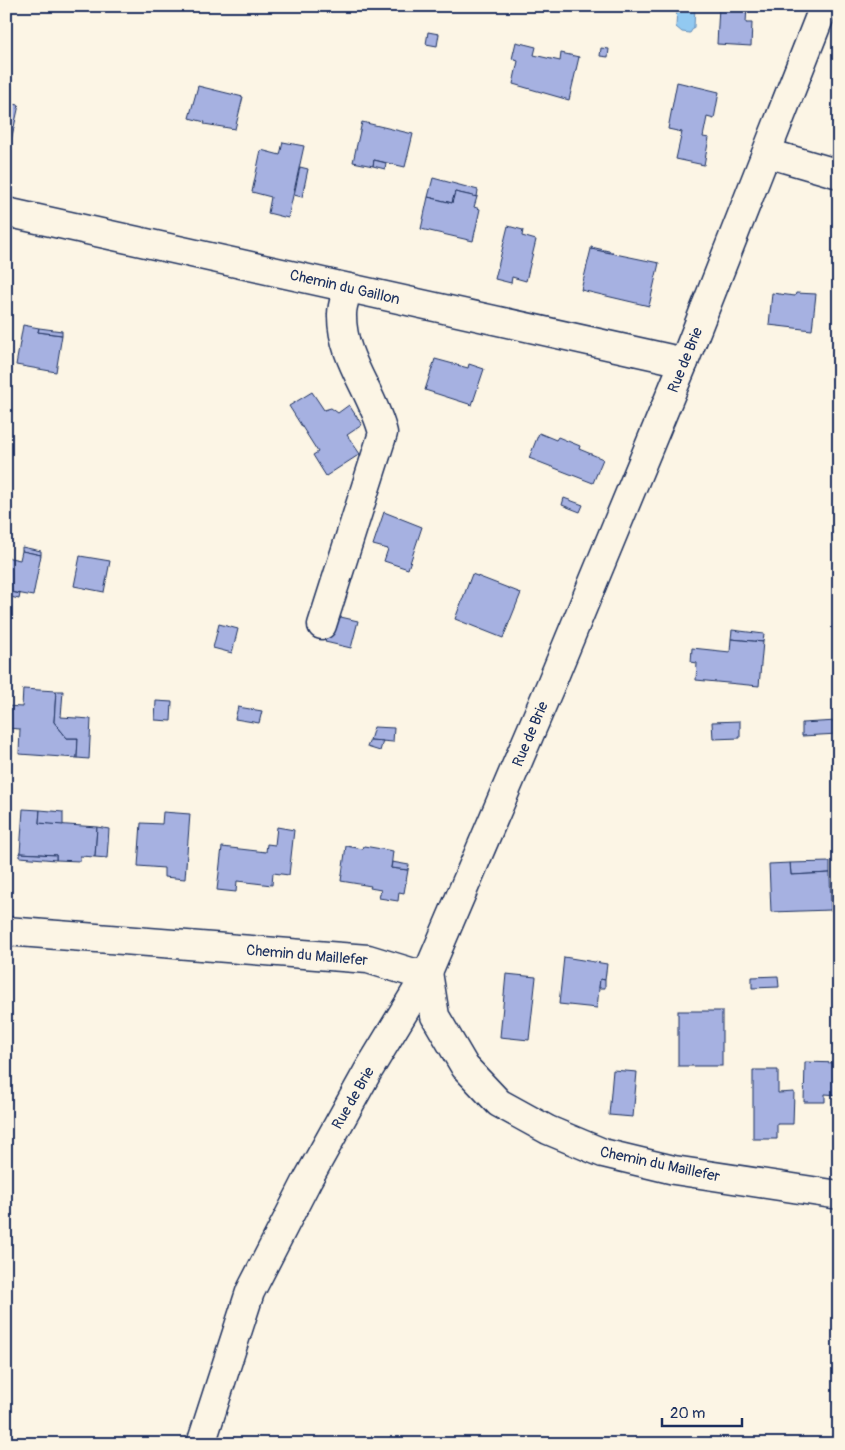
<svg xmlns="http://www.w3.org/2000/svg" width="845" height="1450" font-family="Pangolin,sans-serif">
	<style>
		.water { fill: #92c9f1; stroke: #628bb6 }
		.building { fill: #a6b1e1; stroke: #1b2f5e }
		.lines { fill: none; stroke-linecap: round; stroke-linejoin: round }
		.minor-casing { stroke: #1b2f5e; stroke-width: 31 }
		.minor { stroke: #fcf5e5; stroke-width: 28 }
		.labels { text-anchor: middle; stroke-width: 4; stroke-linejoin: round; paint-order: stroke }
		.street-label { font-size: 15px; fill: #1b2f5e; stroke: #fcf5e5 }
	</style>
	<rect width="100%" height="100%" fill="#fcf5e5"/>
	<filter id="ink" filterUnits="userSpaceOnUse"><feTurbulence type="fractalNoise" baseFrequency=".02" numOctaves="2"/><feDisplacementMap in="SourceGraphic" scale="10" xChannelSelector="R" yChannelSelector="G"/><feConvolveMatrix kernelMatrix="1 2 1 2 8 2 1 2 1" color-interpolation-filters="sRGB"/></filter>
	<g filter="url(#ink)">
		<!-- water -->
		<path class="water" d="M677,6h18l-1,21 -4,6 -8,-1 -6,-5z"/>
		<!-- building -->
		<g class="building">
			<path d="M719,6h28l-1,17h6l-1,23 -34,-2z"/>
			<path d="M428,32l11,2 -2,12 -11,-2z"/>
			<path d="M516,42l20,5 -2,8 26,6 1,-8 18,4 -10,43 -56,-16 5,-23 -6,-2z"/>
			<path d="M601,48l8,1 -1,8 -8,-1z"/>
			<path d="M677,82l42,10 -5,27 -7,-2 -4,20 6,1 -5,27 -28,-6 6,-27 -14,-3z"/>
			<path d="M198,86l45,11 -8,32 -31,-5 1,-2 -16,-4z"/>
			<path d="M6,103l13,2 -9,40 -4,-1z"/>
			<path d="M362,122l51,12 -8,33 -31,-7 -1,6 -20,-4z"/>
			<path d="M283,142l21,4 -16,72 -20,-5 3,-16 -19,-5 9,-42 19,5z"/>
			<path d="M374,160l12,3 -1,6 -12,-3z"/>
			<path d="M300,167l8,2 -6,28 -8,-2z"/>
			<path d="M433,178l45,12 -1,7 -22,-5 -3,11 -24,-6z"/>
			<path d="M455,192l22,5 -3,10 6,2 -7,32 -52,-12 7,-32 24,6z"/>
			<path d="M508,226l15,4 -1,6 14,4 -10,41 -14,-4 -1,6 -16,-4z"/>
			<path d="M591,247l22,5 -1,2 -21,-5z"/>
			<path d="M591,249l68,14 -10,43 -68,-16z"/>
			<path d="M772,293l23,3 1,-3 20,1 -4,36 -43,-5z"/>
			<path d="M23,325l16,3 -1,4 24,3 -6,37 -40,-7z"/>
			<path d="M39,328l23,3v4l-24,-3z"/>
			<path d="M435,359l33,9 1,-4 15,5 -12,36 -47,-15z"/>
			<path d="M312,392l12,18 7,-2 7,5 11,-8 13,20 -15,10 13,19 -34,22 -13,-21 5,-3 -29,-46z"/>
			<path d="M539,433l17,7 2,-3 22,9 -1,3 24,10 -10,24 -64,-25z"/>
			<path d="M564,498l19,7 -3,7 -18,-7z"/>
			<path d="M384,512l38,15 -14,42 -24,-8 4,-12 -15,-4z"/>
			<path d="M22,547l19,4v4l-19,-4z"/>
			<path d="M22,551l19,4 -8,41 -27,-5v-34l14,3z"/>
			<path d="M80,556l30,5 -6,31 -30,-6z"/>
			<path d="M472,574l49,19 -18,45 -48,-19z"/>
			<path d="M6,591l14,3 -1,5 -13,-3z"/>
			<path d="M332,615l26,6 -7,27 -26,-6z"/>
			<path d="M219,624l19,5 -6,24 -19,-5z"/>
			<path d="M732,630l32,4 -1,8 -32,-3z"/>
			<path d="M731,639l32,3 -4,44 -63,-6 1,-17 -6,-1 1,-14 38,4z"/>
			<path d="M23,689l33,2 -2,31 13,16h11l-1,20 -58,-4 1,-25 -14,-1v-22l16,1z"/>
			<path d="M56,691h7l-2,26 30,2 -2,40 -12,-1 1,-20h-11l-13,-16z"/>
			<path d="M156,701l16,1 -1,19 -16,-1z"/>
			<path d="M238,707l24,4 -3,12 -24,-4z"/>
			<path d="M740,721v17l-27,1 -1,-17z"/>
			<path d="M837,721l1,13 -36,2v-13z"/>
			<path d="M374,727l20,1 -1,14 -23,-2z"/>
			<path d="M370,740l13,1 -3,10 -13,-4z"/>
			<path d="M6,750h6l-1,15h-5z"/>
			<path d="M23,809l17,1 -1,13 58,4 -2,30 -15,-1v5l-24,-1v-5l-36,-2z"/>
			<path d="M40,810l23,2v13l-24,-2z"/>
			<path d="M163,812l27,2 -5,65 -21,-2v-9l-26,-2 3,-43 21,1z"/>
			<path d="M97,827l12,2 -2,29 -12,-1z"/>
			<path d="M277,827l17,3 -5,45 -16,-2 -1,12 -35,-4 -1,11 -19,-2 5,-43 44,5 1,-8 8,1z"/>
			<path d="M346,846l17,3 1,-3 29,5 -2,17 17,2 -4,23 -5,-1 -1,9 -19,-3 2,-8 -11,-2 1,-2 -30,-5z"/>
			<path d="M20,853l36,2v5l-36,-3z"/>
			<path d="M392,862l17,3 -1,5 -17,-2z"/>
			<path d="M830,862v11l-39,2 -1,-12z"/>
			<path d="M790,863l1,12 39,-2 1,37 -60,2 -2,-48z"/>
			<path d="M564,957l43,7 -2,16 -5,-1 -3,29 -38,-4z"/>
			<path d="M506,974l30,3 -7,63 -29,-3z"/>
			<path d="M778,976l1,11 -27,1v-11z"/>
			<path d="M600,979l5,1v8h-6z"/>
			<rect x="678" y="1011" width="44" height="55"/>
			<path d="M805,1062l34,1v32l-14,-1v8h-21z"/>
			<path d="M613,1070l24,2 -4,45 -24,-2z"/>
			<path d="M753,1070h25v23l16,-1 -1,32h-16v15h-24z"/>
		</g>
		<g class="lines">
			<defs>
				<g id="minor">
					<path d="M767,153l72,21"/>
					<path d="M6,212l678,150"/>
					<path d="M322,625l61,-192c-10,-41 -42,-75 -41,-119 0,-9 4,-18 6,-26"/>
					<path d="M6,931l362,28 46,14 14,-1"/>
					<path d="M428,972l7,44 30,51 34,36 49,27 55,23 71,17 165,25"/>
					<path d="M201,1444l49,-152 58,-113 60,-108 60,-99 123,-288 133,-322 140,-356"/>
				</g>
			</defs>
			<!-- minor casing -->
			<use href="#minor" class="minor-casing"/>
			<!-- minor -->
			<use href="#minor" class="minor"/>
		</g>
	</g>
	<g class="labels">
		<!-- street labels -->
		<g class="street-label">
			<text transform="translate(345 287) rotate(13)" y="5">Chemin du Gaillon</text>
			<text transform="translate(685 360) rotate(-68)" y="5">Rue de Brie</text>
			<text transform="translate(530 734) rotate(-67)" y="5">Rue de Brie</text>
			<text transform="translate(307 955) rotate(5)" y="5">Chemin du Maillefer</text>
			<text transform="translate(353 1098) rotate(-60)" y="5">Rue de Brie</text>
			<text transform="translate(660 1164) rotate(12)" y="5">Chemin du Maillefer</text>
		</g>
	</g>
	<!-- margin -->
	<rect width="845" height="1450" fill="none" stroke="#fcf5e5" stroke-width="25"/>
	<rect x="12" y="12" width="820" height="1425" fill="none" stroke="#1b2f5e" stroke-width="2" filter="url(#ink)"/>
	<!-- scale -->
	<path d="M662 1418v8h80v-8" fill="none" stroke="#1b2f5e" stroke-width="2.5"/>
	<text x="670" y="1418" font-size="15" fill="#1b2f5e" stroke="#fcf5e5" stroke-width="4" paint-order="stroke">20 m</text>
</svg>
